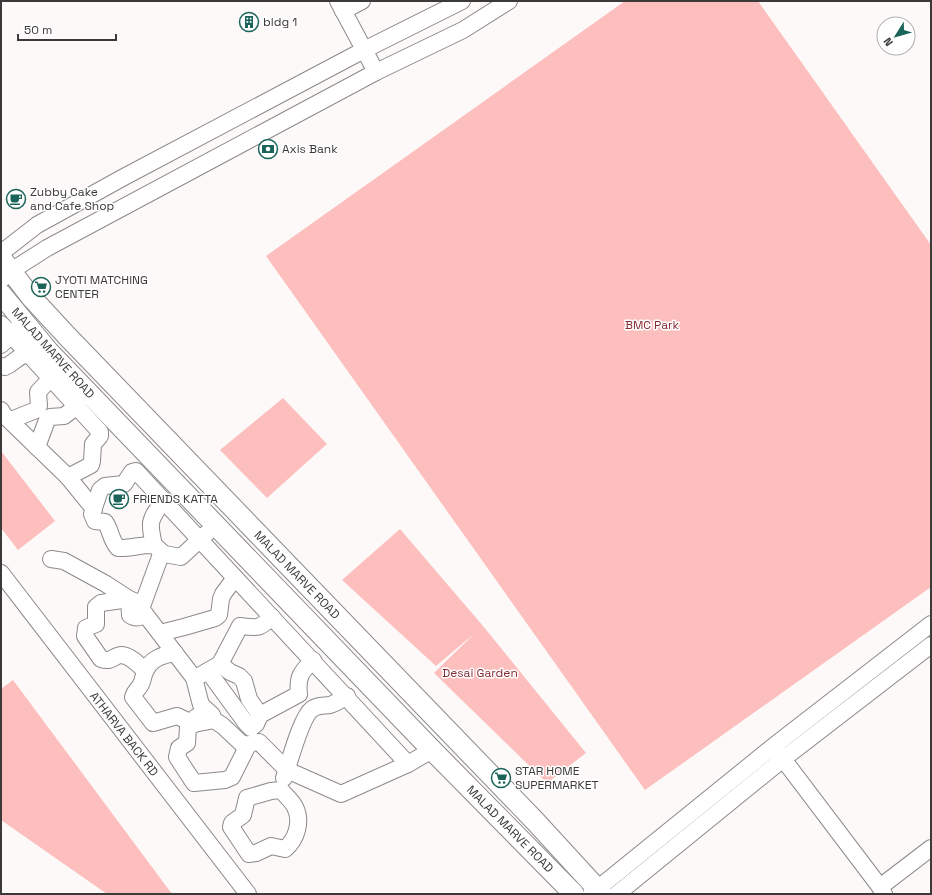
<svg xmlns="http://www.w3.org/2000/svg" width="932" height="895" font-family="'Space Grotesk',sans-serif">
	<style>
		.green { fill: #fdbfbd }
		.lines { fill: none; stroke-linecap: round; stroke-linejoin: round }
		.minor-casing { stroke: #8c8989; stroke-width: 18 }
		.major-casing { stroke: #8c8989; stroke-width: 22 }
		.minor { stroke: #fff; stroke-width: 16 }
		.major { stroke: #fff; stroke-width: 20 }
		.labels { text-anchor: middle; stroke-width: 3; stroke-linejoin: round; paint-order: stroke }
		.poi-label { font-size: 12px; fill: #3b3939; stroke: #fff; text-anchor: start }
		.park-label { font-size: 12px; fill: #842a31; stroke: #fff }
		.street-label { font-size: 12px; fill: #3b3939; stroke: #fff }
	</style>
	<rect width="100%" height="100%" fill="#fdf9f9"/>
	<!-- green -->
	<g class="green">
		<path d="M625,1h133l173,244v342l-286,203 -379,-534z"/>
		<path d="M283,398l44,46 -60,54 -47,-48z"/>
		<path d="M1,451l54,70 -37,29 -17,-22z"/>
		<path d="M400,529l83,97 103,127 -39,30 -113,-110 41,-40 -39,33 -94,-86z"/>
		<path d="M13,680l159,214h-65l-106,-74v-131z"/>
	</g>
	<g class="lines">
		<defs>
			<g id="minor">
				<path d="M338,1l38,71"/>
				<path d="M343,11l19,-10"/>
				<path d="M1,253l36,-28 87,-48 240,-127 98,-49"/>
				<path d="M1,280l10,-9 36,-23 329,-176 87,-42 46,-29"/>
				<path d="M1,324l99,108v4l-7,8 -1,17 -1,4 -23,12"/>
				<path d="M1,345l18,-18"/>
				<path d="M1,366l4,1c10,-4 10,-10 23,-13"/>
				<path d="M77,406l-13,10 -14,1 -3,3 -10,27 31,30 26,32"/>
				<path d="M1,410l2,4 34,33"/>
				<path d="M11,420l25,-10 3,-4 -1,-14 13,-14"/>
				<path d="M154,545c-6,-25 -4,-25 10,-45"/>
				<path d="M164,554l-10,-9c-12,-1 -24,4 -36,3 -8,-9 -7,-18 -13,-26l-10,-1 -3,-7 8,-24 5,-4 19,-2 8,-12 4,-1 272,293"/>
				<path d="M51,559l13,2 42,23 23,15 1,16c6,4 10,3 15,-1"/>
				<path d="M1,573l247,321"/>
				<path d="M141,609l19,-52 4,-3 17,3 27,-25"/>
				<path d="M160,633l24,-6 31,-9 4,-3 2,-16 2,-5 12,-16"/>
				<path d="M175,653c-13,2 -25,6 -30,19 -2,4 -2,9 -4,12 -2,5 -6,6 -8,13l20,26 24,-7 17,8 2,-7"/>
				<path d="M220,664l10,8 9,4 5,5 5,18 11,16"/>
				<path d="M145,671c-6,-6 -14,-15 -23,-16 -9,0 -9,8 -21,4l-16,-23 1,-8 10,-4v-17l5,-4 28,-4 5,2 11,13 49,64 7,27 11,10 2,5 9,6 18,17 7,2 7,-3h4l28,28 54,24 67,-30 24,-14"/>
				<path d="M208,671l38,52 5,5 5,-4 4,-9 39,-21c-2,-17 2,-22 14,-34"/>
				<path d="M199,676l21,-12 20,-38c18,2 19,3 32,-9"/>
				<path d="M214,720l-20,4 -6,3 -1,16 -8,5 -2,9 17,26 31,-3 7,-3 16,-32"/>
				<path d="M777,751l103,136 4,7"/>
				<path d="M284,778c5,-14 17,-61 28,-69 6,-4 11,-3 18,-4 6,-2 11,-5 17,-9"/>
				<path d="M281,790c4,5 11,11 14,17 7,14 2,32 -10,42l-14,-3 -15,7 -7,1 -18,-27 1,-4 11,-8 4,-17 24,-7z"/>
				<path d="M880,887l51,-39"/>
				<path d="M591,894l184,-149 156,-121"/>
				<path d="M617,894l166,-135 148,-114"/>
			</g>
			<g id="major">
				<path d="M1,258l30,39 36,39 468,485 67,73"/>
				<path d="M1,294l48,58 383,398 142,144"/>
			</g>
		</defs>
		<!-- minor casing -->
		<use href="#minor" class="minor-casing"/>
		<!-- major casing -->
		<use href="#major" class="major-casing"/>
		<!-- minor -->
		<use href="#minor" class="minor"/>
		<!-- major -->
		<use href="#major" class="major"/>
	</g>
	<!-- icons -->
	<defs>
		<symbol id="building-ring" viewBox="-11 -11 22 22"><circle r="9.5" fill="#fff" stroke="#1b645a" stroke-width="1.5"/><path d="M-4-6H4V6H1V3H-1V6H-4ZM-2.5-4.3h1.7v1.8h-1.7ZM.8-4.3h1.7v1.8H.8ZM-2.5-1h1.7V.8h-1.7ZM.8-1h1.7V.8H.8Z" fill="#1b645a"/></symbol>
		<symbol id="bank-ring" viewBox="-11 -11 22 22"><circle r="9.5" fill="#fff" stroke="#1b645a" stroke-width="1.5"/><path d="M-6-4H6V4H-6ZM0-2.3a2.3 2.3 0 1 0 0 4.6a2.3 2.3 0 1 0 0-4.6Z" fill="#1b645a"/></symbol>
		<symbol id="cafe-ring" viewBox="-11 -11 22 22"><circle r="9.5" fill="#fff" stroke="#1b645a" stroke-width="1.5"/><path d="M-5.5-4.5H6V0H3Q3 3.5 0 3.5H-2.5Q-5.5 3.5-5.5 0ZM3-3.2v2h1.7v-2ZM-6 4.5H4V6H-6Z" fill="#1b645a"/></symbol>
		<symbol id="supermarket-ring" viewBox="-11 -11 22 22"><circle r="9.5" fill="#fff" stroke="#1b645a" stroke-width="1.5"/><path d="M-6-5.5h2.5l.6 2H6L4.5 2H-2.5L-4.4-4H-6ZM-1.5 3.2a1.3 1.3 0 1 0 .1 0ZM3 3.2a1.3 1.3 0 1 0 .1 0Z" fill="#1b645a"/></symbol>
	</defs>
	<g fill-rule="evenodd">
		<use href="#building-ring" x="238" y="11" width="22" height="22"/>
		<use href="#bank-ring" x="257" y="138" width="22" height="22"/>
		<use href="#cafe-ring" x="5" y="188" width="22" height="22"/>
		<use href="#supermarket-ring" x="30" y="276" width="22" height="22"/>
		<use href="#cafe-ring" x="108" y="488" width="22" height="22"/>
		<use href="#supermarket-ring" x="490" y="767" width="22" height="22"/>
	</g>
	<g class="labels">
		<!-- poi labels -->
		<g class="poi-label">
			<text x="263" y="26">bldg 1</text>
			<text x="282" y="153">Axis Bank</text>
			<text x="30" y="196">Zubby Cake<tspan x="30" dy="14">and Cafe Shop</tspan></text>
			<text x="55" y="284">JYOTI MATCHING<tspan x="55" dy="14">CENTER</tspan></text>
			<text x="133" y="503">FRIENDS KATTA</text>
			<text x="515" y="775">STAR HOME<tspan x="515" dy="14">SUPERMARKET</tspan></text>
		</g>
		<!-- park labels -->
		<g class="park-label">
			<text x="652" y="329">BMC Park</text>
			<text x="480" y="677">Desai Garden</text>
		</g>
		<!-- street labels -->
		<g class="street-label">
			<text transform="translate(53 353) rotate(48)" y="4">MALAD MARVE ROAD</text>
			<text transform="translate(297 575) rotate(46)" y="4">MALAD MARVE ROAD</text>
			<text transform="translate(124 734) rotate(52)" y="4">ATHARVA BACK RD</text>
			<text transform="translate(510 829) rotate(45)" y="4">MALAD MARVE ROAD</text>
		</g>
	</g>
	<!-- border -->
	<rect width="932" height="895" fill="none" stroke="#3b3939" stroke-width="4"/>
	<!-- north arrow -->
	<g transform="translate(896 36) rotate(233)"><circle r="19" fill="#ffffff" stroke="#b1b0b0"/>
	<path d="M0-3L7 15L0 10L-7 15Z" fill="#1b645a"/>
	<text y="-6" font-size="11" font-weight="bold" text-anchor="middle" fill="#3b3939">N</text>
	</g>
	<!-- scale -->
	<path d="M18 34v6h98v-6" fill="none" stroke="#3b3939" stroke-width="2"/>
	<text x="24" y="34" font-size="12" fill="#3b3939" stroke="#ffffff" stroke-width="3" paint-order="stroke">50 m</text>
</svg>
